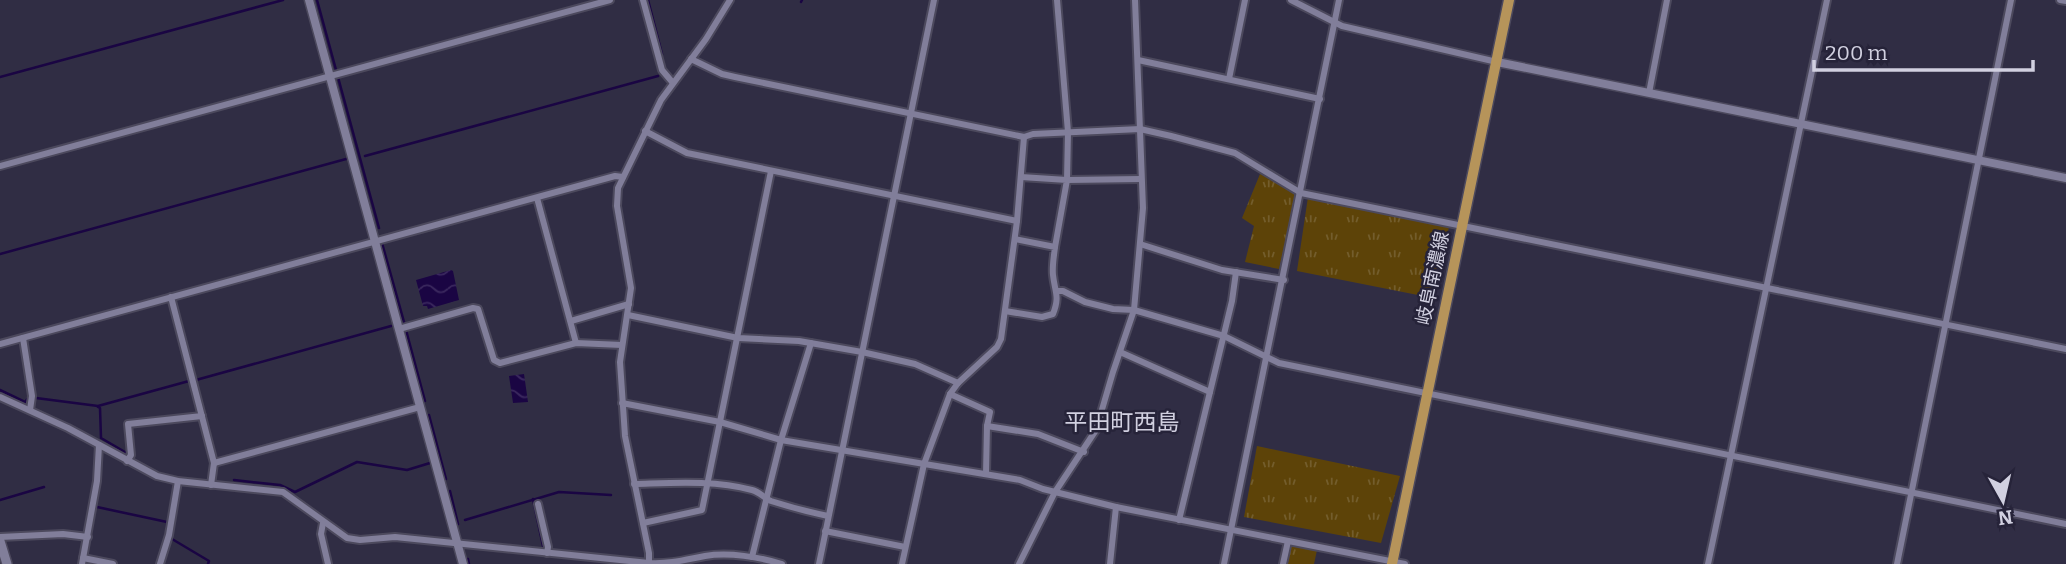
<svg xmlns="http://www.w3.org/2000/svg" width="2066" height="564" font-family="Bitter,'Noto Sans JP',serif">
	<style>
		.grass { fill: url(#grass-tufts) }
		.water { fill: url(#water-waves) }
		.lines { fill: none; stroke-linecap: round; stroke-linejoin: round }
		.stream { stroke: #1a0543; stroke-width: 2.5 }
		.minor-casing { stroke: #4c495d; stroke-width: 10 }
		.tertiary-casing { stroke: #4c495d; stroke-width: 11 }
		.secondary-casing { stroke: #4c495d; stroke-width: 12 }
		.primary-casing { stroke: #4c495d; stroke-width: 13 }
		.minor { stroke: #817e9a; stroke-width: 6 }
		.tertiary { stroke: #817e9a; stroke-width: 8 }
		.secondary { stroke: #817e9a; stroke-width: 9 }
		.primary { stroke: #b6945a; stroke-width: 10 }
		.labels { text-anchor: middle; stroke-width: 5; stroke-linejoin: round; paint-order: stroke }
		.street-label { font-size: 19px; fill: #d1d0e0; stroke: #262339 }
		.quarter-label { font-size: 23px; fill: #d1d0e0; stroke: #262339 }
	</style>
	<defs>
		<pattern id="grass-tufts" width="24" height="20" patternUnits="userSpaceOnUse" patternTransform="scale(1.75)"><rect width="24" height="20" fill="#5d4308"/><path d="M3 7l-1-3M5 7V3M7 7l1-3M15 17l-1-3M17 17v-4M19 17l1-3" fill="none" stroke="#735d2c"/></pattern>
		<pattern id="water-waves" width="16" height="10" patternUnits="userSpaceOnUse" patternTransform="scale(1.75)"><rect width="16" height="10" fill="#1a0543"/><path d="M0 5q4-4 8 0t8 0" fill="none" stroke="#3a285e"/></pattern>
	</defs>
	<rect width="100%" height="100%" fill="#302d44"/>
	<!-- grass -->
	<g class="grass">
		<path d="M1260,174l37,18 -18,77 -34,-7 9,-36 -12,-8z"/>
		<path d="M1308,197l141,30 -16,71 -136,-27z"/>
		<path d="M1257,446l143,30 -19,67 -137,-26z"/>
		<path d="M1290,545l27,5 -3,14h-29z"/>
	</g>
	<!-- water -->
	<g class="water">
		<path d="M451,270l2,1 6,29 -31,9 -1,-3h-4l-7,-26z"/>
		<path d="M524,374l4,28 -15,1 -4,-27z"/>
	</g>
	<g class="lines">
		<!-- stream -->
		<g class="stream">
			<path d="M317,0l62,228"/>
			<path d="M648,0l14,54"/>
			<path d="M801,2l1,-2"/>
			<path d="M0,77l283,-77"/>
			<path d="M365,156l293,-80"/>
			<path d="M382,243l22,79"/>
			<path d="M0,254l346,-95"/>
			<path d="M406,330l19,71"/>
			<path d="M196,380l195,-54"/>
			<path d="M0,390l25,12 4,-5"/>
			<path d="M36,398l62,8 91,-25"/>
			<path d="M98,407l2,1 1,30 24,14"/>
			<path d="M429,415l17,64"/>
			<path d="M234,480l46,5 15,7 62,-30 50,8 23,-7"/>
			<path d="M450,491l8,33"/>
			<path d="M533,499l10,47"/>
			<path d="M0,500l44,-13"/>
			<path d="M97,507l70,15v14"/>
			<path d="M465,520l94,-28 52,3"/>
			<path d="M172,539l37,22 -1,3"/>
			<path d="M468,559l1,5"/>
		</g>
		<defs>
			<g id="minor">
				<path d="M643,0l19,70 11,13"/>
				<path d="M1057,0l11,132 -1,48 74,-1"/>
				<path d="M1291,0l51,26 155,36"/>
				<path d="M2060,0l6,1"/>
				<path d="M691,59l31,15 13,3 289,60 9,-3 107,-5 31,7 64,17 66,40 765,156"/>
				<path d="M1138,60l182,39"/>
				<path d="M1229,79l16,-79"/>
				<path d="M1649,93l18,-93"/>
				<path d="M645,131l42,22 330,68"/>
				<path d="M0,166l610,-166"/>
				<path d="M1021,177l46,3 -12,67"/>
				<path d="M537,198l39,145"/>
				<path d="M1140,244l82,26 62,10"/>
				<path d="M1058,291h5l22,11 28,7 21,1 90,26 55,27 787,161"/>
				<path d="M171,297l43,166 -3,22"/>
				<path d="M1005,311l37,6 11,-3c7,-18 2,-21 0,-39 -1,-9 1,-19 2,-28l-40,-8"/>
				<path d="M628,315l110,23 61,3 63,11 53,12 43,19"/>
				<path d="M571,321l58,-17"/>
				<path d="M399,329l74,-21 5,1 16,51 6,3 76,-20 46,2"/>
				<path d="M23,338l9,58 -2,14"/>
				<path d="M0,344l615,-168 8,1"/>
				<path d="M1120,352l90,40"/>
				<path d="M950,394l40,18 -3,14 51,8 46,18"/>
				<path d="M0,397l68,31 89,48 21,5 105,11 64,46 13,2 35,-3 254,26c22,1 35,-3 56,-7 24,-4 54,1 77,8"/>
				<path d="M622,403l98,19 61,18 239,40 23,9 73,18 289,57"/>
				<path d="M127,461l4,-6 -3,-31 74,-8"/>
				<path d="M214,463l206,-56"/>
				<path d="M986,474l1,-48"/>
				<path d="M634,484c40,-1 79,-4 118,6 8,2 12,8 19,11 19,6 38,11 57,15"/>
				<path d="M538,504l10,43 -1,6"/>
				<path d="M1179,520l53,-219 4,-29"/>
				<path d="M323,523l-2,11 7,30"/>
				<path d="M643,523l59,-13 69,-339"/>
				<path d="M825,531l80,16"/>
				<path d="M0,537l63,-3 25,3"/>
				<path d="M752,557l29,-117 30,-97"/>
				<path d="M83,558l30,6"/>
				<path d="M649,563v-10l-24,-117 -5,-74 11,-74 -14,-82 1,-18 43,-88 45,-61 24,-39"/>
				<path d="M82,564l15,-83 2,-36"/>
				<path d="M160,564l9,-29 9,-54"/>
				<path d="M819,564l115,-564"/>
				<path d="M902,564l22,-100 26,-70 8,-11 39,-36 4,-8 16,-118 7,-84"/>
				<path d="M1019,564l36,-72 41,-62 17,-58 21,-62 9,-102 -8,-208"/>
				<path d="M1110,564l6,-57"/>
				<path d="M1224,564l115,-564"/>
				<path d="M1283,564l5,-23"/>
				<path d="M1708,564l119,-564"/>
				<path d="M1897,564l114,-564"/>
			</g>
			<g id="tertiary">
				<path d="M309,0l154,564"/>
				<path d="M1497,62l569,116"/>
			</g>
			<path id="secondary" d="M0,541l7,23"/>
			<path id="primary" d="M1392,564l117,-564"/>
		</defs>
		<!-- minor casing -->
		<use href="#minor" class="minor-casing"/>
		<!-- tertiary casing -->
		<use href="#tertiary" class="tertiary-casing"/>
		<!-- secondary casing -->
		<use href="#secondary" class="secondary-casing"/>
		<!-- primary casing -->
		<use href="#primary" class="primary-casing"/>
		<!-- minor -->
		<use href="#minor" class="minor"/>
		<!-- tertiary -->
		<use href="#tertiary" class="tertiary"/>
		<!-- secondary -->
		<use href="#secondary" class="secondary"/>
		<!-- primary -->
		<use href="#primary" class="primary"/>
	</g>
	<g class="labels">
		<!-- street labels -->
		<g class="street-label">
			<text transform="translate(1432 278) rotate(-78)" y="7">岐阜南濃線</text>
		</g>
		<!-- quarter labels -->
		<g class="quarter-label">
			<text x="1122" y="430">平田町西島</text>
		</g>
	</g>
	<!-- north arrow -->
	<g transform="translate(2003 501) rotate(172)" stroke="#262339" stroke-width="5" paint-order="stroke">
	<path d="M0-5L12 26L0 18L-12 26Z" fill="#d1d0e0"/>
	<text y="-10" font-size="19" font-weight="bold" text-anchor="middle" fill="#d1d0e0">N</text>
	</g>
	<!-- scale -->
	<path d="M1814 60v10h219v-10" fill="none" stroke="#d1d0e0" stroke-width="3.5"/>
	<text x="1825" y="60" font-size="21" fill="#d1d0e0" stroke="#262339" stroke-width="5" paint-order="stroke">200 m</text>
</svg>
